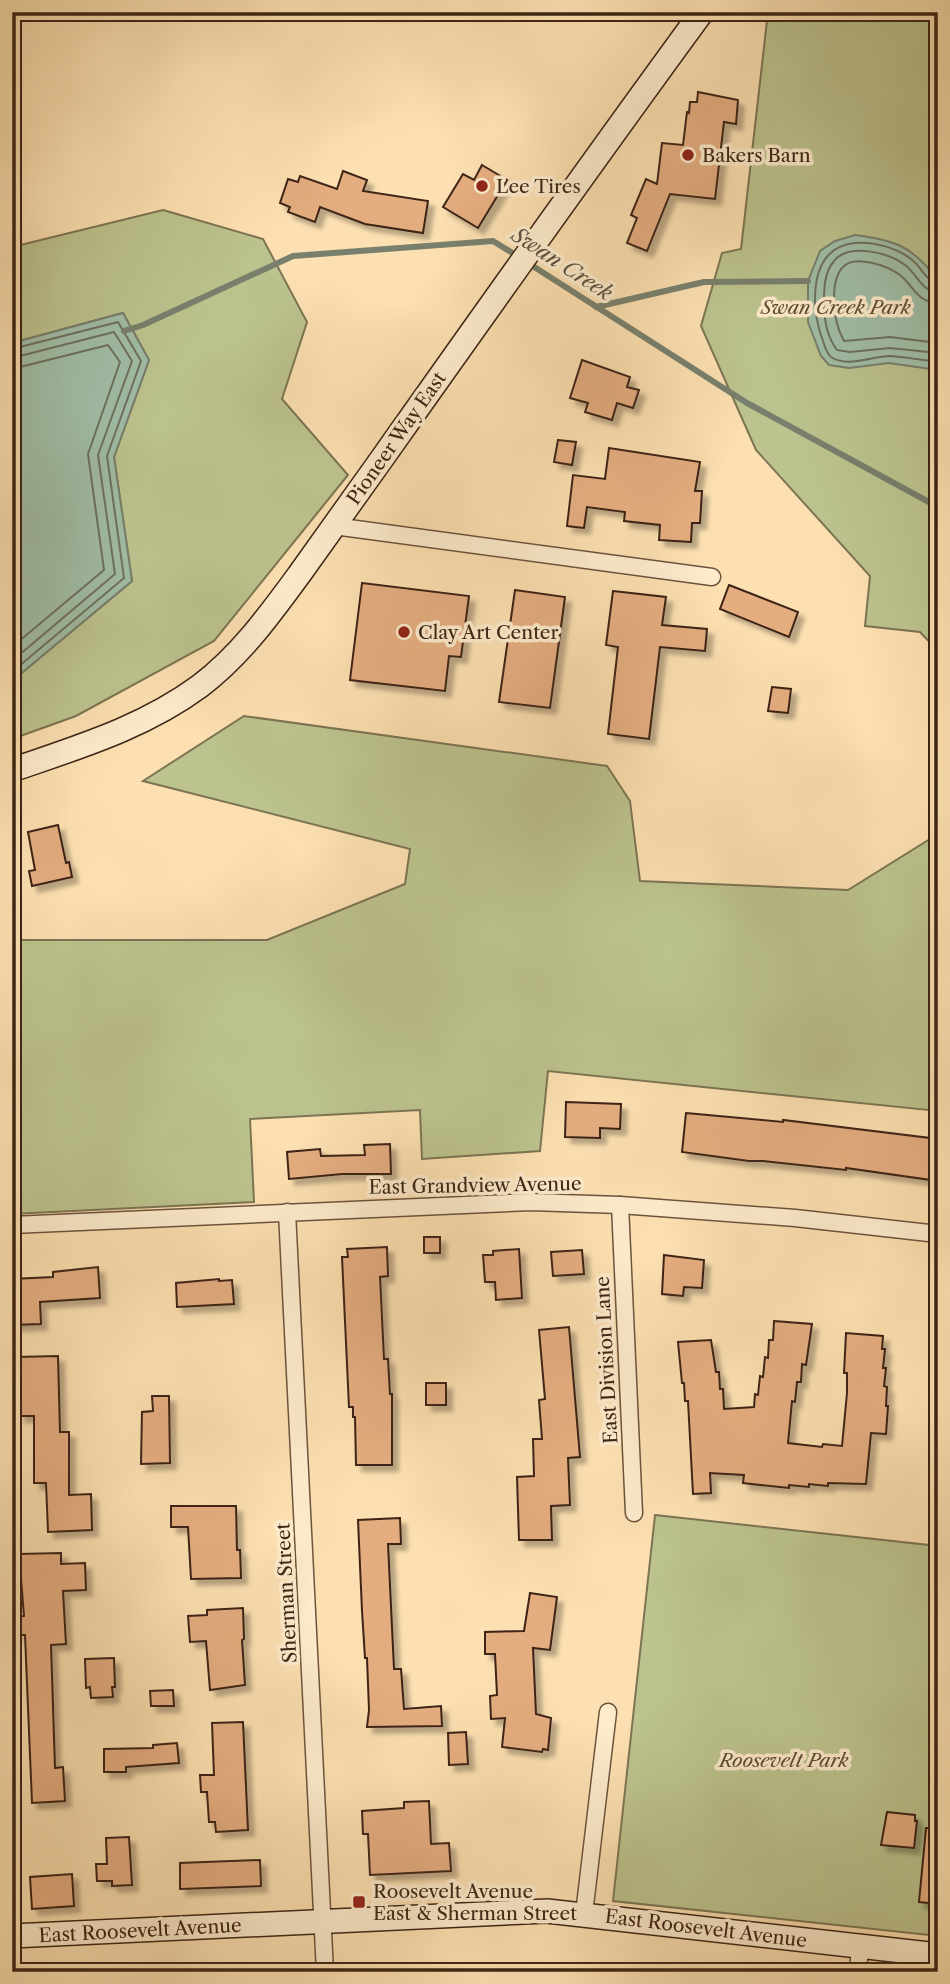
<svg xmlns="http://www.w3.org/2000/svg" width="950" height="1984" font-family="'Libre Caslon Text',serif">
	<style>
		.green { fill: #bcc38e; stroke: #7c7452; stroke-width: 2 }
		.water { fill: #a0bea7; stroke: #78806d; stroke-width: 2 }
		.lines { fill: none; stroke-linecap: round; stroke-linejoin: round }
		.shore { stroke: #6e715e; stroke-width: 2 }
		.stream { stroke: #78806d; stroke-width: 6 }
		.building { fill: #e4ad80; stroke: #3c2415; stroke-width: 2; filter: url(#shadow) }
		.street-casing { stroke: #6c533c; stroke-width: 19 }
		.secondary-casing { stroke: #3c2415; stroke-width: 26 }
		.street { stroke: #fdebcc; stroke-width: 16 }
		.secondary { stroke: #fdebcc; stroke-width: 23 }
		.poi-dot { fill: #8f2418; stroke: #fdebcc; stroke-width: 2.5 }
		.labels { text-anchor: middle; stroke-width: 7; stroke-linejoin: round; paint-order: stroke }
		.poi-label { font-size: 19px; fill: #3c2415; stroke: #fdebcc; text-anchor: start }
		.park-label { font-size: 19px; font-style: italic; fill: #5c4c33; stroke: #fdebcc }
		.street-label { font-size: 19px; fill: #3c2415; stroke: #fdebcc }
		.water-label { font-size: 21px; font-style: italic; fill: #5a5241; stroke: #fdebcc }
	</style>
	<defs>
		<filter id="shadow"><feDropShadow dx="6" dy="6" stdDeviation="2" flood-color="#0004"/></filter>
	</defs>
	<rect width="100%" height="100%" fill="#fce0b1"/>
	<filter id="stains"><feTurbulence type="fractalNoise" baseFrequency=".00286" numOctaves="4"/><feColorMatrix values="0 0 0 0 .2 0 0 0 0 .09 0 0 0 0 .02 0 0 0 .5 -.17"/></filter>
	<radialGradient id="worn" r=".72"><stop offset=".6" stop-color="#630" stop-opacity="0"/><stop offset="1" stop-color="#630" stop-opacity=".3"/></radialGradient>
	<!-- green -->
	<g class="green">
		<path d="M768,12h170v639l-18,-19 -55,-6 5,-50 -114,-126 -55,-124 21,-73 19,-4z"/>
		<path d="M163,210l100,29 44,83 -25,77 66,76 -134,166 -138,75 -64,23v-58l120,-100 -18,-124 35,-97 -26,-47 -111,30v-96z"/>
		<path d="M244,716l363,50 23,35 10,80 208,9 90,-56v277l-390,-40 -8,80 -118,8 -2,-49 -170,9 4,83 -242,12v-277l9,3h246l138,-56 5,-35 -267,-68z"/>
		<path d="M655,1515l283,31v390l-325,-35z"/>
	</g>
	<!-- water -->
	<g class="water">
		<path d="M855,235c41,5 58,12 83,45v90l-49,-7 -40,5 -20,-3 -8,-9 -13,-34v-41l12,-30 15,-10z"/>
		<path d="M123,313l26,47 -35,97 18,124 -120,100v-338z"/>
	</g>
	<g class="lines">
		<!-- shore -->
		<g class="shore">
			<path d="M938,283c-12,-1 -17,-17 -27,-24 -14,-11 -38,-18 -56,-16 -46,4 -45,62 -33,95 2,6 4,15 9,19 16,11 41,-1 59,-1 15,1 32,4 48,6"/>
			<path d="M938,292c-17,-1 -20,-17 -33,-27 -16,-12 -56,-23 -71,-4 -10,12 -10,28 -10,42 0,16 3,34 13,47l13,2 40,-4 48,5"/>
			<path d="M938,303c-22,-1 -24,-17 -38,-28 -12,-9 -45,-21 -57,-8 -8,8 -9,22 -9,32 0,15 2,28 10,42l46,-4 48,6"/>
			<path d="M12,349l106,-27 23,39 -34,95 17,122 -112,94"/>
			<path d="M12,358l102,-26 18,29 -34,94 17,119 -103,87"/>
			<path d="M12,369l96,-24 12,17 -32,92 16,116 -92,77"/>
		</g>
		<!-- stream -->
		<g class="stream">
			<path d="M528,263l219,140 191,104"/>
			<path d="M596,307l108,-25 104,-1"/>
			<path d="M124,331l19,-6 150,-69 200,-15 26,16"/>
		</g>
	</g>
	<!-- building -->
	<g class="building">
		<path d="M698,92l40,8 -2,24 -12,-2 -9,77 -45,-5 -23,57 -20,-8 10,-25 -6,-3 15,-36 11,5 5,-41 21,2 4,-33 2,1 1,-11h7z"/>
		<path d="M482,165l25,15 -29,48 -35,-21 20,-33 11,6z"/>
		<path d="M343,171l24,9 -4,11 65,10 -5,32 -58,-9 -45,-17 -5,15 -27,-10 2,-5 -10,-4 8,-24 10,3 2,-6 37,13z"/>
		<path d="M582,360l48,17 -3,10 12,3 -6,18 -16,-5 -5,17 -27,-8 3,-9 -18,-5z"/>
		<path d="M558,440l18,2 -4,23 -18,-3z"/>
		<path d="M609,448l91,14 -5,29h7l-2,32h-8l-1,19 -32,-2 1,-15 -36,-4 1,-9 -38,-5 -3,21 -17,-2 6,-51 32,4z"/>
		<path d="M362,583l107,13 -8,61 -12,-1 -4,35 -95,-11z"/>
		<path d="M729,585l69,27 -9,25 -69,-28z"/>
		<path d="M515,590l50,7 -15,111 -51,-6z"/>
		<path d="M613,591l53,6 -4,28 45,4 -2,22 -45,-4 -11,92 -41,-5 10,-87 -12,-2z"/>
		<path d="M772,687l19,2 -3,24 -20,-2z"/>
		<path d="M58,825l8,38 3,-1 3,15 -40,9 -3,-15 6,-1 -7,-38z"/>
		<path d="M566,1102l55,2 -1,25 -20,-1v10l-35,-1z"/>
		<path d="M686,1113l97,9v-2l155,19v42l-92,-13v2l-83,-9h-14l-67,-9z"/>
		<path d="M390,1144l1,30h-49l-53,5 -2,-27 33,-3 1,7 44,-1 -1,-10z"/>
		<rect x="424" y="1237" width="16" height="16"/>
		<path d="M387,1247l1,29 -8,1 4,82h4l2,35h2v71h-36l-1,-48h-2v-10h-4l-7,-150h6l-1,-8z"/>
		<path d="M519,1249l3,49 -26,2 -1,-18h-10l-2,-27h10v-4z"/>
		<path d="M582,1250l2,24 -31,2 -2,-24z"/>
		<path d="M664,1255l40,5 -2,28 -18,-1 -1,9 -21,-2z"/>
		<path d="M98,1267l2,31 -60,4 1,22 -29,1v-46l41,-2v-5z"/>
		<path d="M219,1279v2l13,-1 2,24 -57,3 -1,-24z"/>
		<path d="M774,1321l38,3 -6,41 -4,-1 -1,18h-4l-2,20 -3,-1 -4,42 34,4 1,-3 19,2 5,-53v-20h-3l2,-40 37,3 -1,13h3l-2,19h3l-2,18 3,1 -1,19h2l-2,28 -15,-1 -5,51 -38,-1v3l-19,-2v3l-20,-2v3l-46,-5 1,-8 -34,-2 1,20 -18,1 -5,-93h-3l-1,-18h-2l-4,-41 33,-2 5,32h3l1,17h3l1,20 30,-2 1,-13 3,1 2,-19 3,1 2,-20 3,1 1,-18h4z"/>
		<path d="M569,1327l11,130 -12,1 2,47 -19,1 1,34h-33l-2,-63 17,-1 -1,-37h9l-3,-39 6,-1 -6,-69z"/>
		<path d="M58,1356l2,76h9v63l22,-1 1,36 -44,2 -2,-49h-12v-67h-15l-3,-59z"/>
		<rect x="426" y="1383" width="20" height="22"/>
		<path d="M152,1396h17l1,67 -29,1 1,-52 11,-1z"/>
		<path d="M171,1506h65l1,44h3l1,28 -50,1 -3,-52h-17z"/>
		<path d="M400,1518l1,26h-13l6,125h7l3,40 37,-3 1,20 -75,1 2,-17 -2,-52h-2l-3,-47 -4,-91z"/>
		<path d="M61,1553v11l24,-1 1,27 -23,1 3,53 -15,1 4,123 8,-1 2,34 -33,2 -7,-168h-6l-1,-18 6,-1 -5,-62z"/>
		<path d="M530,1593l27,4 -7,53 -17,-2 3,66 15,4 -3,32 -5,-1 -1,3 -40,-5 3,-29 -14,1 -1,-23 7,-1 -2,-41h-10v-22l39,-1z"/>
		<path d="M243,1608l1,31 -2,1 3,45 -35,5 -4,-49 -16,1 -2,-26 19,-1v-5z"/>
		<path d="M114,1658l1,29h-3l1,10 -22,1 -1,-11 -4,1 -1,-29z"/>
		<path d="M173,1690l1,16h-23l-1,-15z"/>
		<path d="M243,1722l5,108 -32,2 -1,-10h-6l-2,-30h-6l-1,-17h14l-2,-52z"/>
		<path d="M466,1732l2,32 -19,1 -1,-32z"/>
		<path d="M177,1743l2,20 -53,4v5h-22v-23l49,-1v-3z"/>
		<path d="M429,1801l2,43 18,-1 2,28 -81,4 -2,-41h-5l-1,-23 42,-3v-6z"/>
		<path d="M887,1812l28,3v6h2l-3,27 -33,-3z"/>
		<path d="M926,1828h12v76l-19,-2z"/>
		<path d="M129,1837l3,48 -20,1v-5h-15l-1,-17h11l-1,-26z"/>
		<path d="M260,1860l1,26 -81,3v-26z"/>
		<path d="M72,1874l2,32 -42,3 -2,-32z"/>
	</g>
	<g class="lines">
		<defs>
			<g id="street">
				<path d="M334,526l378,51"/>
				<path d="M620,1205l14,308"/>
				<path d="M287,1212l38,760"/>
				<path d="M12,1225l519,-23 89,3 175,13 143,16"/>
				<path d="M584,1914l24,-202"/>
				<path d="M858,1972l2,-26"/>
			</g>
			<g id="secondary">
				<path d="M12,770c66,-23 131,-42 188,-84 41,-31 71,-73 101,-114 27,-38 54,-75 80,-112 106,-150 212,-299 321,-448"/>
				<path d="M12,1936l535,-25 391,44"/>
			</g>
		</defs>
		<!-- street casing -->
		<use href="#street" class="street-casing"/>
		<!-- secondary casing -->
		<use href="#secondary" class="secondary-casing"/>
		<!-- street -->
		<use href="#street" class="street"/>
		<!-- secondary -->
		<use href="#secondary" class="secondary"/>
	</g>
	<!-- markers -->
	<g class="poi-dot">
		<circle cx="688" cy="155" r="7"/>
		<circle cx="482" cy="186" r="7"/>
		<circle cx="404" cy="632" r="7"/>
		<rect x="352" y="1895" width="14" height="14" rx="3.5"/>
	</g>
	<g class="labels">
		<!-- poi labels -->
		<g class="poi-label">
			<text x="702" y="162">Bakers Barn</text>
			<text x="496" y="193">Lee Tires</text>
			<text x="418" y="639">Clay Art Center</text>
			<text x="373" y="1898">Roosevelt Avenue<tspan x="373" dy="22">East &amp; Sherman Street</tspan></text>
		</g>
		<!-- park labels -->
		<g class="park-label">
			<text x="836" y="314">Swan Creek Park</text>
			<text x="784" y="1767">Roosevelt Park</text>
		</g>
		<!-- street labels -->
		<g class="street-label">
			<text transform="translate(396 438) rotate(-55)" y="7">Pioneer Way East</text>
			<text transform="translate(475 1185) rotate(-1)" y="7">East Grandview Avenue</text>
			<text transform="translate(606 1360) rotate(-93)" y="7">East Division Lane</text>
			<text transform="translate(286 1593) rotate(-93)" y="7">Sherman Street</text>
			<text transform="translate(706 1928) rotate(7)" y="7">East Roosevelt Avenue</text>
			<text transform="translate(140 1930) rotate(-3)" y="7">East Roosevelt Avenue</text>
		</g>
		<!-- water labels -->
		<g class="water-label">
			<text transform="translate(562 264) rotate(33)" y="7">Swan Creek</text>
		</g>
	</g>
	<!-- margin -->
	<rect width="950" height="1984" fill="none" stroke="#fce0b1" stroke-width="42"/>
	<rect x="14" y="14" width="922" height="1956" fill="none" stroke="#3c2415" stroke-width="3.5"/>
	<rect x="21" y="21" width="908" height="1942" fill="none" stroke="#3c2415" stroke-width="2"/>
	<rect width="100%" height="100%" filter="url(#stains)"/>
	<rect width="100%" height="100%" fill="url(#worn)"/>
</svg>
